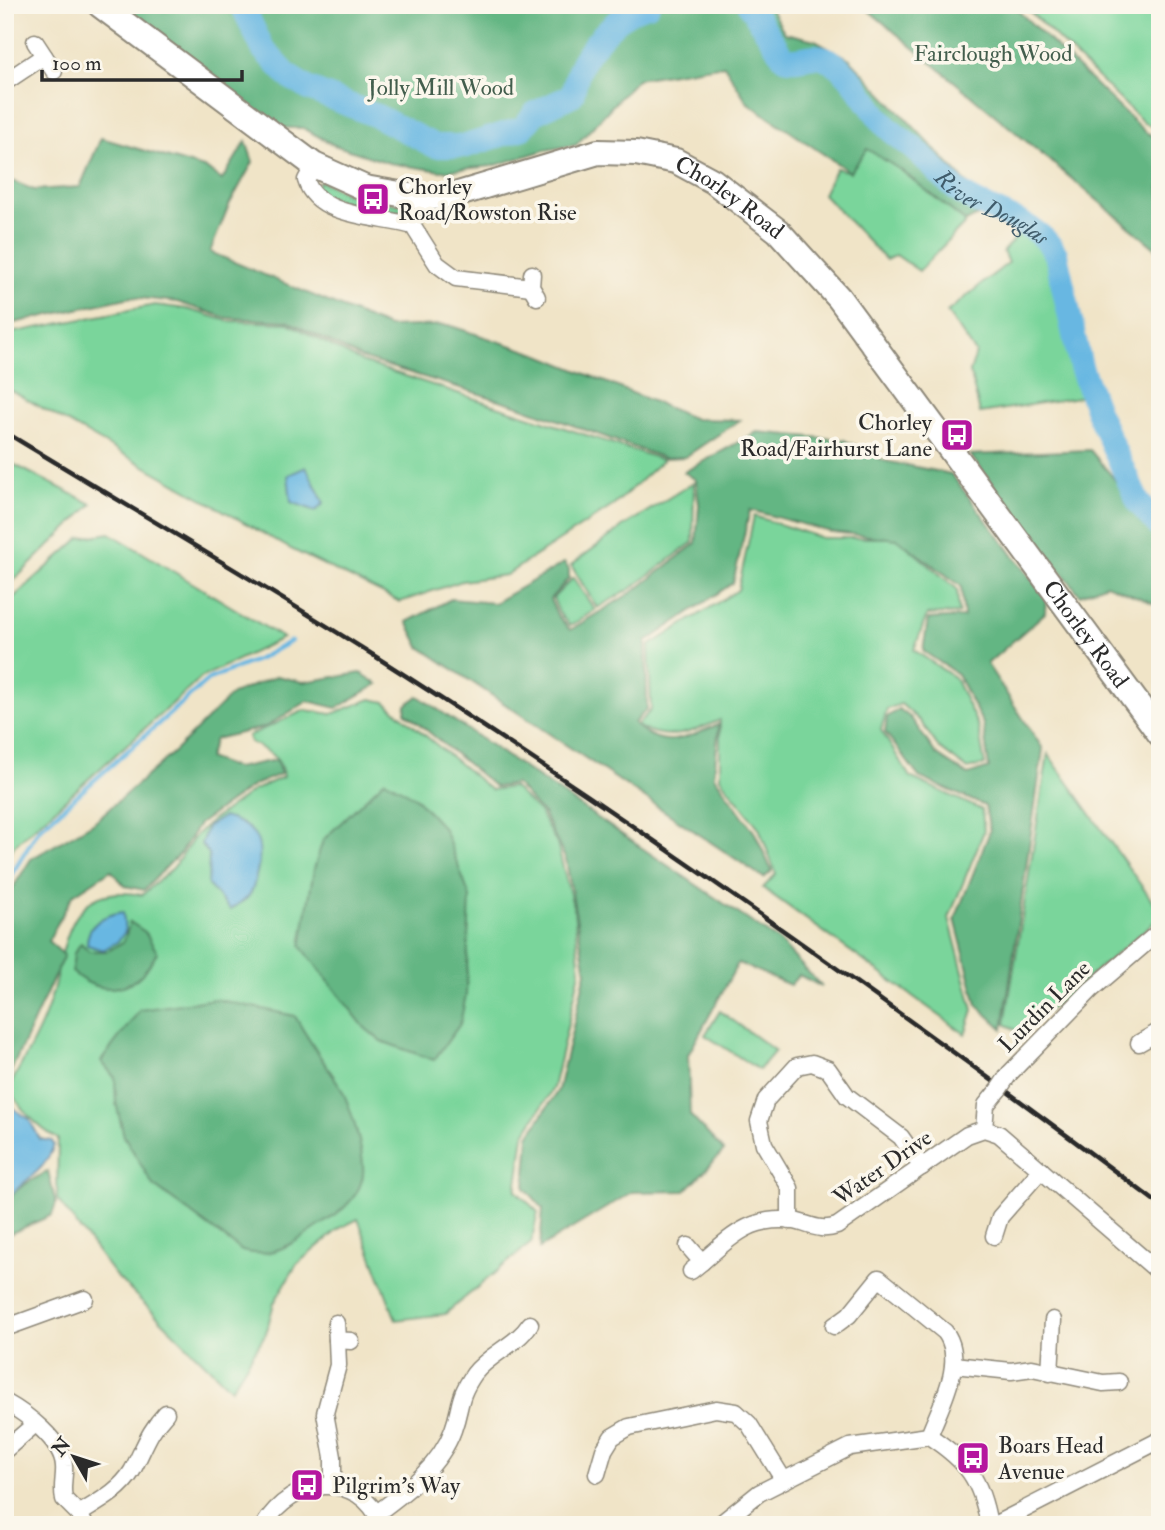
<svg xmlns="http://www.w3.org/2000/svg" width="1165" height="1530" font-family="'IM FELL Double Pica',serif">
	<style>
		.green { fill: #7ad59b; stroke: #528063; stroke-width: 2 }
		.forest { fill: #63b683; stroke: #477057; stroke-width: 2 }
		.water { fill: #68b7e2; stroke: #4a7186; stroke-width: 2 }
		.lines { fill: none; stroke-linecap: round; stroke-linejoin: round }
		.stream { stroke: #68b7e2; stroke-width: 4.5 }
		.river { stroke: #68b7e2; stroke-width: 24 }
		.minor-casing { stroke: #8e8879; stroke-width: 19 }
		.primary-casing { stroke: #8e8879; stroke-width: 28 }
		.minor { stroke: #fff; stroke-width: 16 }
		.primary { stroke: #fff; stroke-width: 24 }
		.rail { stroke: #2b2b2b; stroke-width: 4.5 }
		.minor-bridge-casing { stroke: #8e8879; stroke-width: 19; stroke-linecap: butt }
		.minor-bridge { stroke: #fff; stroke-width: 16 }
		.labels { text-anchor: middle; stroke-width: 7; stroke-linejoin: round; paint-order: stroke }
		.park-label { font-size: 23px; fill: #435e4d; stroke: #fbf7ec }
		.poi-label { font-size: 23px; fill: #2b2b2b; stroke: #fbf7ec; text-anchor: start }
		.street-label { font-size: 23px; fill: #2b2b2b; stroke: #fbf7ec }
		.water-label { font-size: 24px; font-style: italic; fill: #405c6b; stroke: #fbf7ec }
	</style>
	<rect width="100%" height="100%" fill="#fbf7ec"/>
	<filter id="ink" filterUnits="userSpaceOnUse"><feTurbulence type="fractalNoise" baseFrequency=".0143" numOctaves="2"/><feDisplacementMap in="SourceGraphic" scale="14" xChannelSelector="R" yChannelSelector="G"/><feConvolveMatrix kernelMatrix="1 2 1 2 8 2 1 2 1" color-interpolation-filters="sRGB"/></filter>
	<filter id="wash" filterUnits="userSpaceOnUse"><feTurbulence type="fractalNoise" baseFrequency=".00686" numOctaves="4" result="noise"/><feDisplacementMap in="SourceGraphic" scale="28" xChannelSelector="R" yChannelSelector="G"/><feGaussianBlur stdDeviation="1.57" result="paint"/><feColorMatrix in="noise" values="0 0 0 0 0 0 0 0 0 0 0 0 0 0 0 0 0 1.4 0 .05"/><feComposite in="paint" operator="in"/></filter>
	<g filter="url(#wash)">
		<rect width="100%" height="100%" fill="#f0e4c7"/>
		<!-- green -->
		<g class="green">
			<path d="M1023,5h137v125l-16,-7z"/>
			<path d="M867,148l35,23 64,51 -47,49 -23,-16 -10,5 -63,-66 13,-26 14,4z"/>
			<path d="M320,181l30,14 81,16c-39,3 -76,-3 -112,-18l-2,-9z"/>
			<path d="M1020,233l33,25 12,82 20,56 -105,17 -10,-41 6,-19 -29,-41 61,-49 -5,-12z"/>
			<path d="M155,305l32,4 41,12 60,2 74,39 301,98 -49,45 -108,70 -44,6 -62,21 -109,-53 -286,-162v-53z"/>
			<path d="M5,460l87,44 -87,85z"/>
			<path d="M694,482l-1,60 -61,46 -35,20 -26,-43 53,-39z"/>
			<path d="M754,516l68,22h75l60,51 2,24 -32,2 -13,35 41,28 23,48 7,39 -18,4 -28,-21 -19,-27 -19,-17 -14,5 -6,21 29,47 72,33 2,21 -35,87 24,92 -8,24 -202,-146 13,-14 -17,-46 -39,-50v-58c-31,14 -51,22 -84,6l15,-16 -2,-64 89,-56z"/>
			<path d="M110,533l173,105 -81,39 -186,167 -11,14v-253l75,-67z"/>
			<path d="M573,578l22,32 -25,16 -11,-13 -6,-15z"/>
			<path d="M371,699l14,3 106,88 22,-3 27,26 17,31 17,66 6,62 -27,116 -29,47 -8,56 22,21 -7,31 -86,71 -49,6 -38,-101 -18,9 -43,36 -23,39 -8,30 -35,56 -117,-115 -57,-75 1,-60c-18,-10 -43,-33 -48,-53 12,-24 27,-48 36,-73 21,-54 12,-134 96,-118l31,-27 23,-33 15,-14 43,-31 29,-13c-1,-21 -17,-26 -33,-35l-2,-6 57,-26 27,4z"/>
			<path d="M1048,754l112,158v5l-138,116 -17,-9z"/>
			<path d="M720,1011l55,40 -16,19 -54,-35z"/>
		</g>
		<!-- forest -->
		<g class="forest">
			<path d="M125,5h643l17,28 30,7 35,19 141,150 -25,13 -64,-51 -35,-22 -17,23 -102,-69 -24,-38 -87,14 -61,66 -31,5 -52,16 -52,5 -52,-8 -55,-18 -31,-17h-28l-133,-103z"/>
			<path d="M862,5h150l133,127 15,7v113z"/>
			<path d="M101,138l106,31 15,11 24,-39 7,21 -24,43 -19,47 178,75 60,-2 92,30 155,64 45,1 -55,37 -21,1 -148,-53 -155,-47 -73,-37 -61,-3 -50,-16 -46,-5 -126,28v-147l29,12 46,-3z"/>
			<path d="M757,432l87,8 41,21 66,13 95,124 -1,15 -58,51 56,85 -40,280 -26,-24 -22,-86 35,-88 -5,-25 -66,-29 -34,-45 2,-15 12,-8 12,9 25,36 32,21 21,-7 -6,-44 -26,-50 -34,-23 5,-32 36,-2 -3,-31 -64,-47 -66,-7 -81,-22 -17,73 -87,59 1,67 -13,14c28,29 53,15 85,1l-5,52 41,57 17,38 -8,7 -344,-231 -13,-25 44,-23 43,4 70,-40 5,6v9l-19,21 7,16 13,15 67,-41 59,-46 3,-38 -3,-25 -12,-8z"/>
			<path d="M1090,450l43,51 27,15v90l-54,-22 -26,11 -110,-140z"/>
			<path d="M361,673l17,11 -41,24 -29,-7 -43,26 -50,12 -7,19 28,10 40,-8 5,14 -27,11 -55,39 -18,28 -37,38 -19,-4 -14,-16 -38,25 -25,46 16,14 -59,129v-184l26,-41 62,-36 82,-72 57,-57 45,-18 26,6z"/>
			<path d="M418,696l361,245 43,46 -23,-12 -9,10 -52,-22 -50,92 2,60 34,36 -39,40 -53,1 -92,56 3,-40 -18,-20 4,-52 29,-46 28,-118 -20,-112 -22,-45 -28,-31 -21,3 -90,-75 1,-7z"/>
			<path d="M385,780l30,17 29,32 26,68 -4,98 -6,29 -26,36 -53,-19 -16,-13 -64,-82 13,-77 9,-29z"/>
			<path d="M130,922l15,10 12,20c-18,38 -52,48 -85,20l2,-19 7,-10 8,8h19l16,-10z"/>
			<path d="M215,999l80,17c13,24 28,44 43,67 11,17 30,77 24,97 -6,23 -29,37 -47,49 -23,16 -46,30 -73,22l-89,-66 -29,-49 -8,-33 -1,-25 -14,-17 39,-51z"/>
			<path d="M48,1171l8,33 -4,11 -47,21c0,-44 6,-44 43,-65z"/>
		</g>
		<!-- water -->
		<g class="water">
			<path d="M306,467l18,36 -8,8 -25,-9 -3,-27z"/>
			<path d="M223,817c32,8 42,23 34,55 -2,8 -3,19 -9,25 -5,5 -13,8 -18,13l-22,-25 1,-31 -8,-10 6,-17z"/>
			<path d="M123,912l2,20 -8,10 -14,8 -16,-5c-1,-21 18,-31 36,-33z"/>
			<path d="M7,1104l22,15 11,20 12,2 2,4c-12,33 -32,32 -49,58z"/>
		</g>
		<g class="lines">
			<!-- stream -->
			<path class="stream" d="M5,885l34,-56 170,-150 50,-20 32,-18"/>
			<!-- river -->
			<g class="river">
				<path d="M242,5l21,44 25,27 21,13 68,27 58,30h31l57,-18 12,-15 37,-18c3,-10 5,-23 10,-32 12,-22 41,-53 66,-58"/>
				<path id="s1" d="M749,5l35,53c14,5 28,-6 41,0 27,12 42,47 61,68 10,10 23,18 33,27 13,12 25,27 39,38 30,23 79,28 98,63l25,113 16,44 41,91 22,25"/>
			</g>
		</g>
	</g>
	<g filter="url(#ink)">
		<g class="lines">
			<defs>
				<g id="minor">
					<path d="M35,42l19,29"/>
					<path d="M5,82l39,-26"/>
					<path d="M314,165l-8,15c11,38 74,36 107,46l24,38 19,14 75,9"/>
					<path d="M532,274l-1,13 6,10"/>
					<path d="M1139,1043l21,-12"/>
					<path d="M1009,1074l82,-84 69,-59"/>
					<path d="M984,1129l2,-24 13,-16"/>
					<path d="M790,1221v-33l-26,-44 -5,-23 7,-21 31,-34 15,-3 16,6 19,27 54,41 21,30"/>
					<path d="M994,1236l6,-19 41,-47"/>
					<path d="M688,1246l14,16 -11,9"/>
					<path d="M702,1262c29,-25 49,-47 92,-41 16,3 26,11 43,5l130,-91 17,-6 15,5 161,139"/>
					<path d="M336,1323l1,17 14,1"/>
					<path d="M834,1326l15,-11 30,-37 66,54c22,29 -5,74 -16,104"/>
					<path d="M5,1328l80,-29"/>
					<path d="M954,1365l57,6 21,-3 71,15 16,-1"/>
					<path d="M1050,1373l3,-53"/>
					<path d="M5,1402c20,11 58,39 59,64 1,11 -3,21 0,33l15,15 6,11"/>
					<path d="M5,1450l29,-25"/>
					<path d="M597,1474l7,-24 8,-13 17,-10 87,-18 20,3 13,12 34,55"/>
					<path d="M333,1484v-27l-8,-44 13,-48 -1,-25"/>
					<path d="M377,1513c30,-22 63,-47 76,-83 9,-25 4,-31 21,-56 16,-21 42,-28 56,-50"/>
					<path d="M79,1514c19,-12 41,-23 53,-43 12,-22 16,-39 34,-58"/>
					<path d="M264,1525c28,-47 94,-57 118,0"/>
					<path d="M719,1525l40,-32 91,-46 79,-11c38,25 52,43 60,89"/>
					<path d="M994,1525l166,-85"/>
				</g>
				<g id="primary">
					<path id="s2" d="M100,5l214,160 51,23 58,10 32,-3 143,-43 38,1 40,8 37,20 65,50 61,67 321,436"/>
				</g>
			</defs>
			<!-- minor casing -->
			<use href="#minor" class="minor-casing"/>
			<!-- primary casing -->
			<use href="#primary" class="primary-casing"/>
			<!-- minor -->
			<use href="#minor" class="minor"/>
			<!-- primary -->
			<use href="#primary" class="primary"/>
			<!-- rail -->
			<path class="rail" d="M5,432c122,74 245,145 365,221 271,172 533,359 790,552"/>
			<defs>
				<path id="minor-bridge" d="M999,1089l10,-15"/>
			</defs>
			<!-- minor-bridge casing -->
			<use href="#minor-bridge" class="minor-bridge-casing"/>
			<!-- minor-bridge -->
			<use href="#minor-bridge" class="minor-bridge"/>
		</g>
	</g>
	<!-- icons -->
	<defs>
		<symbol id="bus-square" viewBox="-11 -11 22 22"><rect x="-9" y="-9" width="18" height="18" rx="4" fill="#b5179e" stroke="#fbf7ec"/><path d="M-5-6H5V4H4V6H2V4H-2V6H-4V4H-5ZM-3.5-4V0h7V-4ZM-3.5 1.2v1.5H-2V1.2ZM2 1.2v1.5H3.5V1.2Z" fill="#fff"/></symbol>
	</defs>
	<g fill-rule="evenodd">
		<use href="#bus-square" x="354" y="180" width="38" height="38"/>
		<use href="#bus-square" x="938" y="416" width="38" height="38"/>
		<use href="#bus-square" x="954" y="1439" width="38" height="38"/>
		<use href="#bus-square" x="288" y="1466" width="38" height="38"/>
	</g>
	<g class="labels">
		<!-- park labels -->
		<g class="park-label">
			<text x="993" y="61">Fairclough Wood</text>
			<text x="441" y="95">Jolly Mill Wood</text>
		</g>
		<!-- poi labels -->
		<g class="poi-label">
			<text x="398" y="194">Chorley<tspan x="398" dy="26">Road/Rowston Rise</tspan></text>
			<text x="932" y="430" text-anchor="end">Chorley<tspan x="932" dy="26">Road/Fairhurst Lane</tspan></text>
			<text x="998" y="1453">Boars Head<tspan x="998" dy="26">Avenue</tspan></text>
			<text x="332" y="1493">Pilgrim's Way</text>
		</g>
		<!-- street labels -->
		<g class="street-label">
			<text dy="8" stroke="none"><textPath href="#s2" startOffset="707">Chorley Road</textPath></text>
			<text dy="8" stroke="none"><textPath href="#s2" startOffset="1274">Chorley Road</textPath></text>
			<text transform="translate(1044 1006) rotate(-45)" y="8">Lurdin Lane</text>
			<text transform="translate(882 1167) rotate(-35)" y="8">Water Drive</text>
		</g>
		<!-- water labels -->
		<g class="water-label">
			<text dy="8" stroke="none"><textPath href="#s1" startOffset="332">River Douglas</textPath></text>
		</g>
	</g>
	<!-- margin -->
	<rect width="1165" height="1530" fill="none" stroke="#fbf7ec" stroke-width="28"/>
	<!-- north arrow -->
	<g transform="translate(74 1457) rotate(309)" stroke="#fbf7ec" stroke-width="5" paint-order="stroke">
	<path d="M0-5L12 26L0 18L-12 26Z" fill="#2b2b2b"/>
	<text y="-10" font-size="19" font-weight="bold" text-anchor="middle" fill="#2b2b2b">N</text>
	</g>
	<!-- scale -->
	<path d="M42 70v10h200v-10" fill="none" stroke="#2b2b2b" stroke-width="3.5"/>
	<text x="52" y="70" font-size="21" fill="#2b2b2b" stroke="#fbf7ec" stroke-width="5" paint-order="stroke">100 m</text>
</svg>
